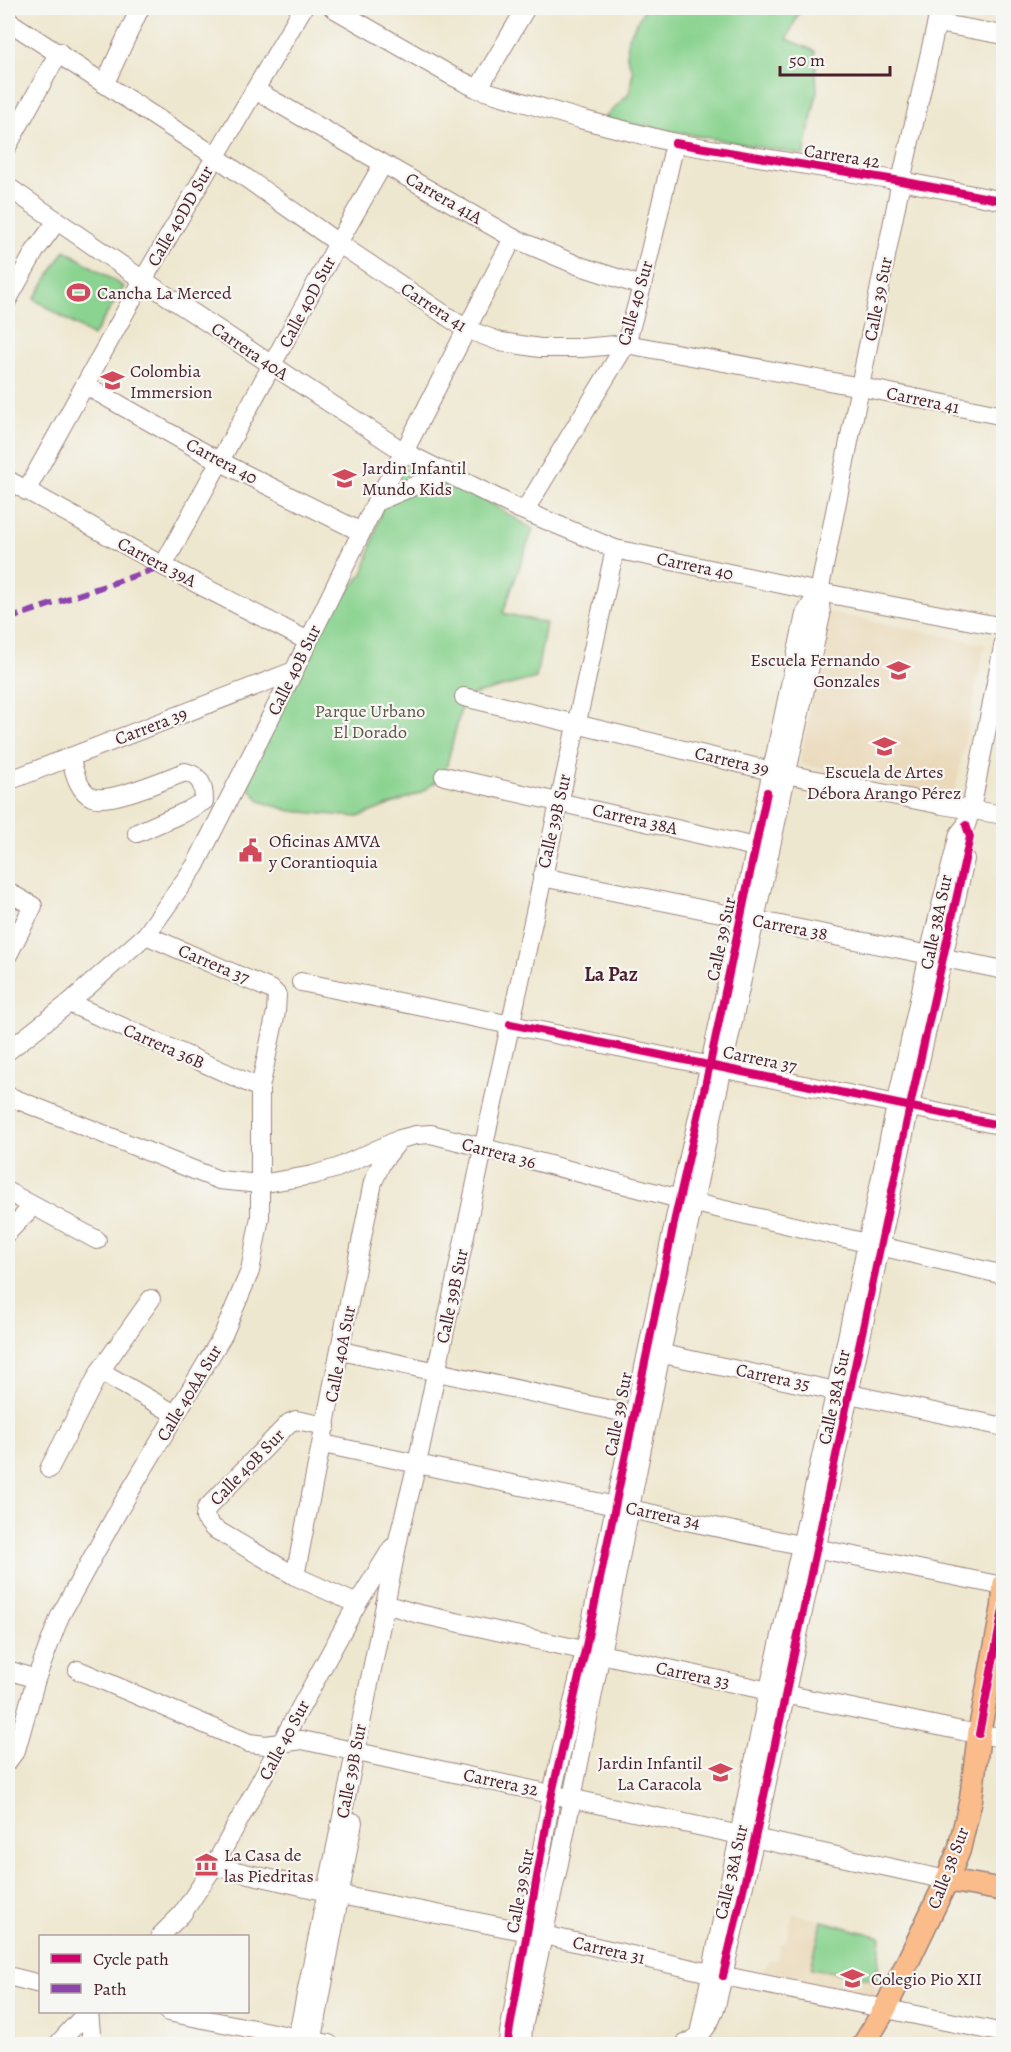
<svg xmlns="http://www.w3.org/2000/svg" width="1011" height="2052" font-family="Alegreya,serif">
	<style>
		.built { fill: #ead9ba }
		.green { fill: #8ad390; stroke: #6a795e; stroke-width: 1.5 }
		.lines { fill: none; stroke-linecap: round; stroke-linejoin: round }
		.minor-casing { stroke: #9c837d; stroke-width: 20 }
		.major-casing { stroke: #9c837d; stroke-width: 25 }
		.minor { stroke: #fff; stroke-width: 18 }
		.major { stroke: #f9bc8a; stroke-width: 22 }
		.quiet { stroke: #8e44ad; stroke-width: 6; stroke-dasharray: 12 6; stroke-linecap: butt }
		.cycleway-casing { stroke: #f6f6f2; stroke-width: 11 }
		.cycleway { stroke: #d6006c; stroke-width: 8 }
		.labels { text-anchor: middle; stroke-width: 4.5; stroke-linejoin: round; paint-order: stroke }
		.street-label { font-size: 18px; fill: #4a1f2b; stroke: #f6f6f2 }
		.poi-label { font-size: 18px; fill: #4a1f2b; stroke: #f6f6f2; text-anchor: start }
		.park-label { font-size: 18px; fill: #5d5549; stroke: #f6f6f2 }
		.neighbourhood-label { font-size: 20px; font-weight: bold; fill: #4a1f2b; stroke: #f6f6f2 }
	</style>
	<rect width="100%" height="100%" fill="#f6f6f2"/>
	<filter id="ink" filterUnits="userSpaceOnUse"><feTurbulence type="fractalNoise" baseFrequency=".0167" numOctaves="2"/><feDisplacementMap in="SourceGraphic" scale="12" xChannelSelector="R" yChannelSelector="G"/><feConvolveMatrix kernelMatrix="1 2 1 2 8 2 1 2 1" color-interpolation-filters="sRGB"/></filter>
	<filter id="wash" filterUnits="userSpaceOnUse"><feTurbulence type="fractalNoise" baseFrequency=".008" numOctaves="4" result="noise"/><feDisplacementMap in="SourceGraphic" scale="24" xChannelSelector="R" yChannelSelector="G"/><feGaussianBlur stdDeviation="1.35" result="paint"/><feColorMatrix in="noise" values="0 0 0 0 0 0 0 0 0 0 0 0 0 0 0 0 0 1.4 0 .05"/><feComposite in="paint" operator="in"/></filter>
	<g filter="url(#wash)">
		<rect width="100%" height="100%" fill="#eee7cf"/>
		<!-- built -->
		<g class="built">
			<path d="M826,612l159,32 -31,153 -154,-33z"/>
			<path d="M793,1913l88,24 -6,61 -115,-22 9,-16 8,-1 4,-16h4z"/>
		</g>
		<!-- green -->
		<g class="green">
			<path d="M645,8h156l-14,31 28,12 2,41 -13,63 -201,-36 26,-25 4,-23 -6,-14 1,-19z"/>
			<path d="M65,250l59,37 -31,49 -59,-37z"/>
			<path d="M424,462l109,67 -30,84 43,10 -10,55 -72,19 -20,79 -24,17 -62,24 -67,-6 -31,-10 -11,-13v-16l59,-131 56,-69 27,-96z"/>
			<path d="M822,1921l59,16 -4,43 -66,-12z"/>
		</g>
	</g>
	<g filter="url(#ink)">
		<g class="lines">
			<defs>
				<g id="minor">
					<path d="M333,8l119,68 26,13 102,30 95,24 226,38 103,20"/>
					<path d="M8,21l207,135 123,87 128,86 35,13 39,6h42l44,-4 235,43 143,29"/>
					<path d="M937,23l67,12"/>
					<path d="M105,83l35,-75"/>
					<path d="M478,89l48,-81"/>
					<path d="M255,90l258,148 64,27 65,21"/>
					<path d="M8,145l51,-93"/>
					<path d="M8,187l135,93 261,172 113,56 98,41 204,43 185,35"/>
					<path d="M8,299l27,-48 22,-30"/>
					<path d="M85,385l134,76 142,71"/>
					<path d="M8,480l155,86 145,75"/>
					<path d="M26,491l117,-211 160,-272"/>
					<path d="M376,502l71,-30"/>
					<path d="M525,510l101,-166 16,-58 33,-143"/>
					<path d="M163,566l175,-323 45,-79"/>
					<path d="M464,697l307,74 171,34 62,10"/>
					<path d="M70,757c4,13 8,34 22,40 18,7 74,-18 93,-25 16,4 19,14 19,29l-17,10 -50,22"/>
					<path d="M444,776l311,71"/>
					<path d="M8,781l286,-110"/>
					<path d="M542,877l462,93"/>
					<path d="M8,892l25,14 -25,49"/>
					<path d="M301,982l703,144"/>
					<path d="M69,1003l191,85"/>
					<path d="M8,1051l61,-48 77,-68 49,-69 99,-195 82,-169 28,-50 109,-214"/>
					<path d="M8,1096l211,84 41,4 53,-9 24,-7 63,-29 16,-4 15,-1 264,69 309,72"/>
					<path d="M8,1192l89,48"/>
					<path d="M8,1232l25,-26"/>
					<path d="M151,1299l-51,72 75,43"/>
					<path d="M341,1351l303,66"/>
					<path d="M649,1351l355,76"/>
					<path d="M326,1426l-30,-6 -7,3 -83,86 -1,9 8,10 82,48 62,28"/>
					<path d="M323,1444l472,100 208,42"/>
					<path d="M49,1469l51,-98"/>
					<path d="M295,1576l78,-394 9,-20 15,-19"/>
					<path d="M385,1604l30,9 345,76 202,42 42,7"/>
					<path d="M8,1670l28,9"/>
					<path d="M78,1670l171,73 17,2 36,-5 645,140"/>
					<path d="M8,1761l8,-11 20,-71 24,-63 57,-103 106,-178 27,-64 10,-54v-129l16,-76 1,-17 -5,-5 -126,-55"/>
					<path d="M214,1866l126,29 204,40 166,38 294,60"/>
					<path d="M160,1936l22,-22 32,-48 143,-262 35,-56"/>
					<path d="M8,1976l32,8"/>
					<path d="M89,2012l3,32"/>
					<path d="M168,2012l161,32"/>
					<path d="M698,2039l67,-332 71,-317 64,-303 29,-133 30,-120 7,-9 5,-16 33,-167"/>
					<path d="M58,2044l29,-32"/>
					<path d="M296,2044l103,-508 18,-72 66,-315 132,-600"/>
					<path d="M312,2044l41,-222"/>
					<path d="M508,2044l1,-11 43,-240 33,-142 90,-433 35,-154 95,-450 14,-22"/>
					<path d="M522,2044l1,-17 35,-159 103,-515 160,-738 -2,-23 82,-411 39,-173"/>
					<path d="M685,2044c17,-7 25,-20 31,-38l41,-177 153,-723 55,-247"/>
				</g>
				<g id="major">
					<path d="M947,1880l57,10"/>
					<path d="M864,2044l21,-35 62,-129 12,-30 12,-51 8,-65 24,-128 1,-21"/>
				</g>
			</defs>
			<!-- minor casing -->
			<use href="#minor" class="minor-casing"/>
			<!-- major casing -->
			<use href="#major" class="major-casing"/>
			<!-- minor -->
			<use href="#minor" class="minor"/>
			<!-- major -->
			<use href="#major" class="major"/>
			<!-- quiet -->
			<path class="quiet" d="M8,619l155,-53"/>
			<defs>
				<g id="cycleway">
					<path d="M675,143l226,38 103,20"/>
					<path d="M510,1024l494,102"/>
					<path d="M979,1734l25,-130"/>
					<path d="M723,1976l34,-147 153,-723 60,-269 -4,-12"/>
					<path d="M508,2044l1,-11 43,-240 33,-142 90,-433 35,-154 57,-272"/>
				</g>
			</defs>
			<!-- cycleway casing -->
			<use href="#cycleway" class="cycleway-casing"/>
			<!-- cycleway -->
			<use href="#cycleway" class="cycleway"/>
		</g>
	</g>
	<!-- icons -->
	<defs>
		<symbol id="stadium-bare" viewBox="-9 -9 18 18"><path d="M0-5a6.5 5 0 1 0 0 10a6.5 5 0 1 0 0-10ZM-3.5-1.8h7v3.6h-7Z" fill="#d1495b" stroke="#f6f6f2" stroke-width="2.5" paint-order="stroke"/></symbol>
		<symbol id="school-bare" viewBox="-9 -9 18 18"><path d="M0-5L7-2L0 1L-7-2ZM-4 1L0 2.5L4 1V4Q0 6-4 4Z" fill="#d1495b" stroke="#f6f6f2" stroke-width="2.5" paint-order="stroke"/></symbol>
		<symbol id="civic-bare" viewBox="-9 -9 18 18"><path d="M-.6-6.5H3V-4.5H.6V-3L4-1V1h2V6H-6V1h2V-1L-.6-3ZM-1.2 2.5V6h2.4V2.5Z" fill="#d1495b" stroke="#f6f6f2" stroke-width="2.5" paint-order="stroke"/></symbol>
		<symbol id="museum-bare" viewBox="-9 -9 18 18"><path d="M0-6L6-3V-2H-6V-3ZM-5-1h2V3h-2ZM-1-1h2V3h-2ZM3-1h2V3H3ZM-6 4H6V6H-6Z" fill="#d1495b" stroke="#f6f6f2" stroke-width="2.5" paint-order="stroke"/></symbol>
	</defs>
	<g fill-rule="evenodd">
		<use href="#stadium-bare" x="62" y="276" width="33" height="33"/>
		<use href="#school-bare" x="96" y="364" width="33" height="33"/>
		<use href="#school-bare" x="328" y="462" width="33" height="33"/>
		<use href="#school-bare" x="882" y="654" width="33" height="33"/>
		<use href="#school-bare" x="868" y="730" width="33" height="33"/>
		<use href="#civic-bare" x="234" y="834" width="33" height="33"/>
		<use href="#school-bare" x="704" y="1756" width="33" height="33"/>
		<use href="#museum-bare" x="190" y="1848" width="33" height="33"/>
		<use href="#school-bare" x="836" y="1962" width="33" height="33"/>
	</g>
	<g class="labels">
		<!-- street labels -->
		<g class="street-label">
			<text transform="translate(842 156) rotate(9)" y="6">Carrera 42</text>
			<text transform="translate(444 198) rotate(30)" y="6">Carrera 41A</text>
			<text transform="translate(180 216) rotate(-60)" y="6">Calle 40DD Sur</text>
			<text transform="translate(878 299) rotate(-79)" y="6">Calle 39 Sur</text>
			<text transform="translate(307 302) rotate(-62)" y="6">Calle 40D Sur</text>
			<text transform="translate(635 303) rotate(-74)" y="6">Calle 40 Sur</text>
			<text transform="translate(434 307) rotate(33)" y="6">Carrera 41</text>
			<text transform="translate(250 351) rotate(34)" y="6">Carrera 40A</text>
			<text transform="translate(923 400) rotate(12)" y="6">Carrera 41</text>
			<text transform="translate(222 461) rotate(28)" y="6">Carrera 40</text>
			<text transform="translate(157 562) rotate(28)" y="6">Carrera 39A</text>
			<text transform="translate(695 566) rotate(12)" y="6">Carrera 40</text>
			<text transform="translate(294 670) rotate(-64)" y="6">Calle 40B Sur</text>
			<text transform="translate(151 726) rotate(-21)" y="6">Carrera 39</text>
			<text transform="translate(732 761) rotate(13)" y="6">Carrera 39</text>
			<text transform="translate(635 819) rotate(13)" y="6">Carrera 38A</text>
			<text transform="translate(554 821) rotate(-77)" y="6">Calle 39B Sur</text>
			<text transform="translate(936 922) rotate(-78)" y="6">Calle 38A Sur</text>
			<text transform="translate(790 927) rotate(11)" y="6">Carrera 38</text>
			<text transform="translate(721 939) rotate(-78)" y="6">Calle 39 Sur</text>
			<text transform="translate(214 964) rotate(23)" y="6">Carrera 37</text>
			<text transform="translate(164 1046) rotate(24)" y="6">Carrera 36B</text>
			<text transform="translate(760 1059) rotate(12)" y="6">Carrera 37</text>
			<text transform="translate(499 1153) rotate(15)" y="6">Carrera 36</text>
			<text transform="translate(452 1296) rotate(-78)" y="6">Calle 39B Sur</text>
			<text transform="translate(340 1354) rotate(-79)" y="6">Calle 40A Sur</text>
			<text transform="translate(773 1377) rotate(12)" y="6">Carrera 35</text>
			<text transform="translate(189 1393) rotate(-59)" y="6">Calle 40AA Sur</text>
			<text transform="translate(834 1397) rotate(-78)" y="6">Calle 38A Sur</text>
			<text transform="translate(618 1414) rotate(-79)" y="6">Calle 39 Sur</text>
			<text transform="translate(247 1467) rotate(-46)" y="6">Calle 40B Sur</text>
			<text transform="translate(663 1515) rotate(12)" y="6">Carrera 34</text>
			<text transform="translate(693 1675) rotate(12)" y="6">Carrera 33</text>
			<text transform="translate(284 1740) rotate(-62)" y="6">Calle 40 Sur</text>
			<text transform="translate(351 1771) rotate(-79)" y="6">Calle 39B Sur</text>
			<text transform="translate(501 1782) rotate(12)" y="6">Carrera 32</text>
			<text transform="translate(948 1868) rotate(-69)" y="6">Calle 38 Sur</text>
			<text transform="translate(731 1872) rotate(-77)" y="6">Calle 38A Sur</text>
			<text transform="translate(520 1891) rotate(-79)" y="6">Calle 39 Sur</text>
			<text transform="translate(609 1950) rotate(13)" y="6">Carrera 31</text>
		</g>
		<!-- poi labels -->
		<g class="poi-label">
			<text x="97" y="299">Cancha La Merced</text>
			<text x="130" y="377">Colombia<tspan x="130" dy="21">Immersion</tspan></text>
			<text x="362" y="474">Jardin Infantil<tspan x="362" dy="21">Mundo Kids</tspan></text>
			<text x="880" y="666" text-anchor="end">Escuela Fernando<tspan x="880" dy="21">Gonzales</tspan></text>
			<text x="884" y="778" text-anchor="middle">Escuela de Artes<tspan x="884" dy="21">Débora Arango Pérez</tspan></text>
			<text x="269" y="847">Oficinas AMVA<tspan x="269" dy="21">y Corantioquia</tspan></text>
			<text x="702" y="1769" text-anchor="end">Jardin Infantil<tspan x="702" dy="21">La Caracola</tspan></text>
			<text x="224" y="1861">La Casa de<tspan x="224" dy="21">las Piedritas</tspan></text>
			<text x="871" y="1985">Colegio Pio XII</text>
		</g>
		<!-- park labels -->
		<g class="park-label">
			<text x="370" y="717">Parque Urbano<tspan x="370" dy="21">El Dorado</tspan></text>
		</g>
		<!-- neighbourhood labels -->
		<g class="neighbourhood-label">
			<text x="611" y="981">La Paz</text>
		</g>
	</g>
	<!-- margin -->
	<rect width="1011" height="2052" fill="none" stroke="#f6f6f2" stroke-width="30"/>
	<!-- legend -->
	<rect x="39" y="1935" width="210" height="78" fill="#f6f6f2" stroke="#b1a0a2" stroke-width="1.5"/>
	<rect x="51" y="1954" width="30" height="9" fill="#d6006c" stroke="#b1a0a2" stroke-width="1.5"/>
	<text x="93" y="1965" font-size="18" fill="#4a1f2b">Cycle path</text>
	<rect x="51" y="1984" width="30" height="9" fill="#8e44ad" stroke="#b1a0a2" stroke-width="1.5"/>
	<text x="93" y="1995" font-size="18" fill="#4a1f2b">Path</text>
	<!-- scale -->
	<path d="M780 66v9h110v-9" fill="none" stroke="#4a1f2b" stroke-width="3"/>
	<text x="789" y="66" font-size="18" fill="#4a1f2b" stroke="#f6f6f2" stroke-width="4.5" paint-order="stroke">50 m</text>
</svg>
